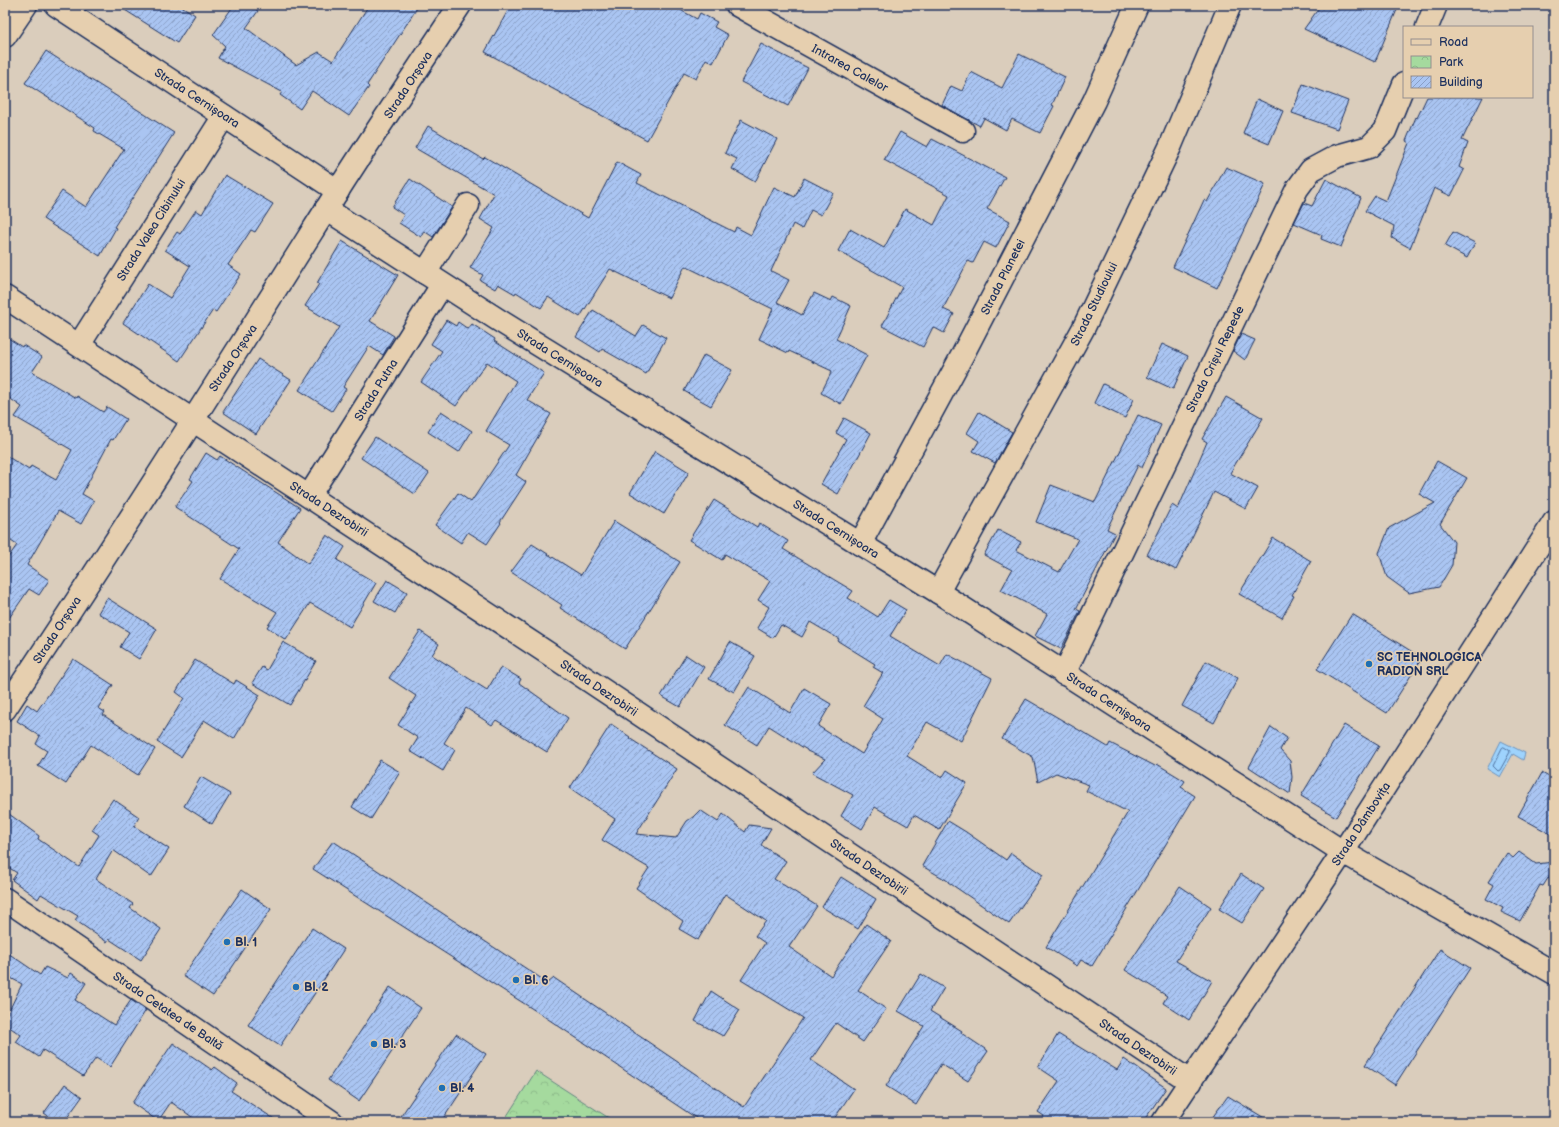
<svg xmlns="http://www.w3.org/2000/svg" width="1559" height="1127" font-family="'Balsamiq Sans',sans-serif">
	<style>
		.park { fill: url(#park-crowns); stroke: #60847e }
		.water { fill: #9ed3fd; stroke: #6a91bd }
		.lines { fill: none; stroke-linecap: round; stroke-linejoin: round }
		.shore { stroke: #4f719e; stroke-width: 1 }
		.building { fill: url(#building-hatch); stroke: #1b2f5e }
		.minor-casing { stroke: #1b2f5e; stroke-width: 25 }
		.minor { stroke: #e6cfaf; stroke-width: 22 }
		.poi-dot { fill: #1f6fb2; stroke: #e6cfaf; stroke-width: 1.5 }
		.labels { text-anchor: middle; stroke-width: 3; stroke-linejoin: round; paint-order: stroke }
		.street-label { font-size: 12px; fill: #1b2f5e; stroke: #e6cfaf }
		.poi-label { font-size: 12px; font-weight: bold; fill: #1b2f5e; stroke: #e6cfaf; text-anchor: start }
	</style>
	<defs>
		<pattern id="park-crowns" width="20" height="18" patternUnits="userSpaceOnUse"><rect width="20" height="18" fill="#a5da9e"/><path d="M2 6a3 3 0 1 1 6 0M12 15a3 3 0 1 1 6 0" fill="none" stroke="#8dbb8a"/></pattern>
		<pattern id="building-hatch" width="6" height="6" patternUnits="userSpaceOnUse"><rect width="6" height="6" fill="#aac5f2"/><path d="M-1 1l2-2M0 6l6-6M5 7l2-2" fill="none" stroke="#8aa0c7"/></pattern>
	</defs>
	<rect width="100%" height="100%" fill="#dacdbc"/>
	<filter id="ink" filterUnits="userSpaceOnUse"><feTurbulence type="fractalNoise" baseFrequency=".025" numOctaves="2"/><feDisplacementMap in="SourceGraphic" scale="8" xChannelSelector="R" yChannelSelector="G"/><feConvolveMatrix kernelMatrix="1 2 1 2 8 2 1 2 1" color-interpolation-filters="sRGB"/></filter>
	<g filter="url(#ink)">
		<!-- park -->
		<path class="park" d="M536,1071l79,51h-112z"/>
		<!-- water -->
		<path class="water" d="M1501,741l24,12 -2,7 -10,-6 -13,23 -13,-8z"/>
		<g class="lines">
			<!-- shore -->
			<path class="shore" d="M1504,747l5,3 1,2 -10,18 -2,1 -5,-5 9,-18z"/>
		</g>
		<!-- building -->
		<g class="building">
			<path d="M117,5h63l15,10 -18,28z"/>
			<path d="M234,5h14l10,6 -12,17 50,37 23,-13 14,9 36,-56h50l-52,80 2,2 -20,29 -37,-25 -12,18 -20,-14 2,-3 -64,-34 7,-12 -12,-11z"/>
			<path d="M511,5h160l26,14 3,-6 17,9 -3,5 14,8 -15,28 -7,-4 -10,20 -12,-6 -37,67 -162,-88z"/>
			<path d="M1321,5h78l-24,57 -71,-33z"/>
			<path d="M761,44l47,24 -20,38 -47,-24z"/>
			<path d="M46,51l128,82 -60,94 2,1 -16,28 -57,-37 19,-28 24,16 38,-58 -30,-18 1,-3 -70,-45z"/>
			<path d="M1019,54l46,23 -13,28 2,1 -14,27 -28,-14 -6,11 -22,-12 -4,8 -38,-21 9,-19 11,5 9,-19 31,16z"/>
			<path d="M1303,84l45,17 -11,28 -45,-16z"/>
			<path d="M1427,97h56l-21,43 6,3 -9,24 5,3 -13,26 -17,-8 -24,60 -18,-10 2,-12 -29,-15 10,-15 11,5 23,-58 -3,-2 10,-24 1,1z"/>
			<path d="M1257,99l26,12 -14,33 -26,-11z"/>
			<path d="M741,120l36,19 -22,43 -23,-13 5,-10 -12,-6z"/>
			<path d="M428,126l55,33 2,-2 103,61 29,-56 24,13 -4,8 97,49 2,-5 15,8 23,-48 21,10 9,-19 29,15 -12,22 -10,-5 -9,19 -9,-5 -22,47 18,9 -12,22 25,13 12,-22 17,8 2,-4 18,9 -15,33 31,16 -26,49 -20,-11 11,-22 -43,-20 -1,2 -29,-14 14,-30 -88,-43 -16,32 -59,-29 -30,48 -32,-20 -7,11 -25,-16 -1,2 -17,-10 -3,5 -15,-9 3,-5 -13,-7 24,-40 -14,-9 14,-25 -79,-46z"/>
			<path d="M900,132l27,15 5,-8 73,38 -18,32 23,12 -14,27 -12,-6 -11,21 -5,-2 -25,48 11,5 -10,19 -11,-6 -10,20 -41,-21 20,-39 -64,-36 12,-22 34,19 21,-39 29,16 15,-30 -65,-35z"/>
			<path d="M1226,167l39,17 -48,104 -44,-21 31,-67 3,2z"/>
			<path d="M225,175l48,29 -18,28 -4,-2 -23,35 13,9 -25,38 -3,-2 -34,51 -56,-38 25,-39 22,14 20,-32 -25,-16 12,-18 3,2 16,-24 6,4z"/>
			<path d="M410,179l42,28 -19,30 -9,-6 -3,6 -22,-14 5,-8 -12,-8z"/>
			<path d="M1326,179l35,19 -20,49 -20,-8 1,-4 -28,-12 10,-20 8,3z"/>
			<path d="M1453,232l22,11 -8,15 -22,-12z"/>
			<path d="M342,241l56,34 -28,46 24,15 -11,19 -14,-9 -26,41 3,2 -14,22 -33,-21 40,-63 -34,-21 14,-22 -2,-1z"/>
			<path d="M593,310l43,26 7,-11 23,13 -20,36 -44,-25 -2,3 -24,-15z"/>
			<path d="M446,320l10,6 2,-4 10,7 4,-5 23,15 -1,2 50,32 -17,27 24,14 -35,61 10,7 -26,40 1,1 -14,21 -19,-12 -7,11 -26,-18 23,-32 13,9 38,-57 -23,-14 30,-50 -29,-19 -31,44 -35,-24 21,-31 -11,-7z"/>
			<path d="M1241,334l14,6 -10,20 -12,-9z"/>
			<path d="M5,336l17,11 1,-2 19,12 -10,15 44,26 1,-2 26,16 4,-5 19,12 -13,21 -2,-1 -29,55 12,7 -13,23 -23,-13 -31,54 22,15 -10,15 -10,-6 -24,35v-62l12,-17 -12,-8v-82l24,15 2,-4 25,14 16,-30 -57,-33 7,-10 -17,-12z"/>
			<path d="M1162,344l26,12 -15,33 -26,-12z"/>
			<path d="M704,355l28,15 -21,36 -27,-15z"/>
			<path d="M258,359l33,21 -35,54 -33,-22z"/>
			<path d="M1103,384l31,15 -9,19 -31,-15z"/>
			<path d="M1226,397l37,21 -33,55 28,15 -12,21 -32,-17 -38,78 -29,-15 25,-50 6,4 29,-67 -5,-3z"/>
			<path d="M441,411l31,20 -13,21 -31,-20z"/>
			<path d="M979,412l33,20 -17,31 -22,-12 6,-10 -12,-8z"/>
			<path d="M1138,415l23,10 -19,43 -4,-3 -31,64 8,4 -39,76 4,2 -19,38 -26,-13 12,-22 -46,-24 11,-20 -28,-15 14,-25 23,12 -5,8 43,22 19,-33 -42,-17 15,-37 44,17z"/>
			<path d="M844,418l27,15 -33,61 -17,-10 25,-45 -10,-6z"/>
			<path d="M375,437l54,36 -14,21 -54,-36z"/>
			<path d="M655,451l34,21 -25,42 -34,-21z"/>
			<path d="M206,453l11,7 3,-4 80,52 -22,34 30,22 19,-29 18,12 -8,13 39,23 -26,44 -40,-24 -24,37 -19,-13 10,-15 -57,-33 19,-30 -64,-42 18,-26 -3,-2z"/>
			<path d="M1437,461l30,17 -27,46 14,18 -2,23 -13,22 -30,6 -22,-16 -8,-24 10,-25 46,-25 -16,-9z"/>
			<path d="M714,500l43,27 2,-4 29,18 -5,8 70,42 -5,7 30,19 11,-17 17,10 -16,26 50,30 7,-12 45,24 -31,63 -34,-19 -20,34 35,22 5,-8 20,13 -28,47 -25,-15 -6,11 -33,-19 -13,22 -21,-13 12,-21 -41,-22 13,-14 -18,-8v-1l-38,-24 -12,19 -32,-20 24,-38 41,26 14,-25 27,16 -13,22 44,28 21,-35 -20,-13 20,-33 -10,-6 2,-3 -37,-23 1,-2 -29,-17 -8,15 -21,-12 -8,13 -16,-10 12,-21 -11,-7 12,-19 -45,-27 -3,6 -33,-20z"/>
			<path d="M614,521l66,41 -55,87 -65,-41 2,-3 -51,-33 21,-28 49,31z"/>
			<path d="M1273,538l38,23 -19,34 2,1 -12,22 -43,-24z"/>
			<path d="M387,580l20,12 -12,21 -21,-12z"/>
			<path d="M107,598l50,31 -18,30 -19,-12 9,-15 -31,-19z"/>
			<path d="M1352,614l70,44 -35,55 -70,-44z"/>
			<path d="M420,631l19,13 -7,11 55,35 14,-23 20,12 -2,4 49,35 -21,34 -51,-32 -4,5 -26,-17 -22,35 11,7 -12,21 -33,-20 8,-13 -20,-13 18,-29 -27,-18z"/>
			<path d="M283,642l33,19 -26,44 -38,-22 10,-16 5,3z"/>
			<path d="M730,642l25,14 -21,36 -25,-13z"/>
			<path d="M686,655l18,12 -24,40 -19,-11z"/>
			<path d="M73,659l40,26 -15,23 7,4 -2,3 52,34 -17,26 -47,-30 -25,39 -28,-18 9,-15 -11,-7 4,-8 -23,-15 10,-17 10,7z"/>
			<path d="M195,660l39,24 2,-4 24,15 -26,44 -30,-19 -23,37 -24,-15 27,-44 -8,-6z"/>
			<path d="M1206,661l32,17 -24,45 -32,-17z"/>
			<path d="M1026,699l82,48 2,-4 45,23 2,-2 28,17 -4,6 14,9 -103,170 -11,-6 -4,6 -31,-19 82,-135 -42,-21 3,-6 -33,-12 -18,9 -5,-25 -31,-18z"/>
			<path d="M611,724l19,13 -1,1 48,31 -41,65 40,4 11,-17 6,-4 7,-7 18,12 5,-8 22,18 4,-7 22,3 -10,17 25,16 -12,18 43,27 -28,41 42,29 35,-52 25,17 -33,49 28,19 -23,33 -27,-19 -25,37 43,29 -22,33h-130l-163,-109 -226,-144 20,-28 215,142 6,-5 190,129 59,-89 -62,-38 24,-37 -10,-7 11,-15 -41,-27 -27,46 -19,-11 4,-8 -47,-33 13,-20 -47,-28 13,-21 -45,-31z"/>
			<path d="M1344,725l35,21 -43,71 -35,-21z"/>
			<path d="M1271,727l16,11 -7,12 10,11 2,16 -2,17 -41,-27z"/>
			<path d="M380,760l20,12 -29,47 -19,-12z"/>
			<path d="M1542,773l12,7v56l-36,-20z"/>
			<path d="M201,777l29,17 -18,30 -28,-18z"/>
			<path d="M113,799l26,18 -5,9 35,23 -18,28 -38,-27 -17,29 37,25 -3,4 31,21 -20,31 -32,-21 -2,3 -32,-22 3,-4 -37,-22 -3,5 -26,-19 5,-7 -12,-8v-54l34,25 -1,3 41,28 20,-32 -7,-5z"/>
			<path d="M948,821l18,11 40,28 5,-7 32,22 -34,49 -61,-42v-1l-26,-15z"/>
			<path d="M1519,852l17,12 18,-2v7l-11,17 -3,-1 -20,36 -19,-9 2,-4 -17,-9 8,-15 -5,-3 18,-28 6,5z"/>
			<path d="M1241,874l23,15 -22,34 -23,-14z"/>
			<path d="M841,877l35,22 -18,30 -36,-22z"/>
			<path d="M1180,886l31,21 -35,54 36,20 -23,39 -26,-17 4,-7 -42,-26z"/>
			<path d="M242,889l29,20 -58,87 -30,-20z"/>
			<path d="M312,928l32,21 -64,97 -32,-21z"/>
			<path d="M1440,949l30,19 -75,117 -30,-20z"/>
			<path d="M5,951l35,24 5,-8 23,11 3,-5 15,10 -11,17 39,25 17,-25 15,10 -36,57 -14,-9 -13,18 -40,-26 -4,7 -23,-15 5,-7 -16,-11v-5l17,-35 -17,-9z"/>
			<path d="M921,974l23,14 -14,23 32,20 -1,2 27,18 -20,30 -27,-17 -25,41 -30,-19 38,-60 -26,-15z"/>
			<path d="M390,987l31,21 -62,93 -31,-21z"/>
			<path d="M711,991l29,19 -17,26 -28,-15z"/>
			<path d="M456,1034l30,20 -45,68h-44z"/>
			<path d="M1058,1034l59,36 7,-11 42,29 -23,34h-104l5,-6 -6,-4 21,-31 -21,-14z"/>
			<path d="M173,1043l39,27 3,-3 22,16 -6,8 48,31h-80l-28,-20 -13,19 -26,-18z"/>
			<path d="M65,1084l17,13 -18,25h-7l-13,-9z"/>
			<path d="M1228,1096l43,26h-62z"/>
		</g>
		<g class="lines">
			<defs>
				<g id="minor">
					<path d="M56,5l282,186"/>
					<path d="M737,5l226,126"/>
					<path d="M1427,27l9,-22"/>
					<path d="M5,36l21,-31"/>
					<path d="M326,209l174,112 438,271 405,260 211,121"/>
					<path d="M425,273l43,-68"/>
					<path d="M5,297l544,357 642,428"/>
					<path d="M79,345l145,-229"/>
					<path d="M309,496l133,-211"/>
					<path d="M860,544l103,-190 131,-253 43,-96"/>
					<path d="M938,592l145,-263 88,-184 59,-140"/>
					<path d="M1064,674l233,-485 14,-19 26,-14 32,-9 16,-16 19,-47"/>
					<path d="M5,709c114,-170 223,-344 332,-517 40,-63 82,-125 123,-187"/>
					<path d="M5,899l327,223"/>
					<path d="M1163,1122l180,-270 211,-330"/>
				</g>
			</defs>
			<!-- minor casing -->
			<use href="#minor" class="minor-casing"/>
			<!-- minor -->
			<use href="#minor" class="minor"/>
		</g>
	</g>
	<!-- markers -->
	<g class="poi-dot">
		<circle cx="1369" cy="664" r="4"/>
		<circle cx="227" cy="942" r="4"/>
		<circle cx="516" cy="980" r="4"/>
		<circle cx="296" cy="987" r="4"/>
		<circle cx="374" cy="1044" r="4"/>
		<circle cx="442" cy="1088" r="4"/>
	</g>
	<g class="labels">
		<!-- street labels -->
		<g class="street-label">
			<text transform="translate(850 68) rotate(29)" y="4">Intrarea Calelor</text>
			<text transform="translate(408 85) rotate(-57)" y="4">Strada Orșova</text>
			<text transform="translate(197 98) rotate(33)" y="4">Strada Cernișoara</text>
			<text transform="translate(151 230) rotate(-58)" y="4">Strada Valea Cibinului</text>
			<text transform="translate(1003 277) rotate(-63)" y="4">Strada Planetei</text>
			<text transform="translate(1094 304) rotate(-64)" y="4">Strada Studioului</text>
			<text transform="translate(233 358) rotate(-57)" y="4">Strada Orșova</text>
			<text transform="translate(560 358) rotate(32)" y="4">Strada Cernișoara</text>
			<text transform="translate(1215 359) rotate(-64)" y="4">Strada Crișul Repede</text>
			<text transform="translate(376 390) rotate(-58)" y="4">Strada Putna</text>
			<text transform="translate(329 509) rotate(33)" y="4">Strada Dezrobirii</text>
			<text transform="translate(836 529) rotate(32)" y="4">Strada Cernișoara</text>
			<text transform="translate(57 630) rotate(-57)" y="4">Strada Orșova</text>
			<text transform="translate(599 688) rotate(34)" y="4">Strada Dezrobirii</text>
			<text transform="translate(1109 702) rotate(33)" y="4">Strada Cernișoara</text>
			<text transform="translate(1361 824) rotate(-57)" y="4">Strada Dâmbovița</text>
			<text transform="translate(869 867) rotate(34)" y="4">Strada Dezrobirii</text>
			<text transform="translate(168 1011) rotate(34)" y="4">Strada Cetatea de Baltă</text>
			<text transform="translate(1138 1047) rotate(34)" y="4">Strada Dezrobirii</text>
		</g>
		<!-- poi labels -->
		<g class="poi-label">
			<text x="1377" y="661">SC TEHNOLOGICA<tspan x="1377" dy="14">RADION SRL</tspan></text>
			<text x="235" y="946">Bl. 1</text>
			<text x="524" y="984">Bl. 6</text>
			<text x="304" y="991">Bl. 2</text>
			<text x="382" y="1048">Bl. 3</text>
			<text x="450" y="1092">Bl. 4</text>
		</g>
	</g>
	<!-- margin -->
	<rect width="1559" height="1127" fill="none" stroke="#e6cfaf" stroke-width="20"/>
	<rect x="10" y="10" width="1539" height="1107" fill="none" stroke="#1b2f5e" stroke-width="1.5" filter="url(#ink)"/>
	<!-- legend -->
	<rect x="1403" y="26" width="130" height="72" fill="#e6cfaf" stroke="#958f8f"/>
	<rect x="1411" y="39" width="20" height="6" fill="#e6cfaf" stroke="#958f8f"/>
	<text x="1439" y="46" font-size="12" fill="#1b2f5e">Road</text>
	<rect x="1411" y="56" width="20" height="12" fill="url(#park-crowns)" stroke="#958f8f"/>
	<text x="1439" y="66" font-size="12" fill="#1b2f5e">Park</text>
	<rect x="1411" y="76" width="20" height="12" fill="url(#building-hatch)" stroke="#958f8f"/>
	<text x="1439" y="86" font-size="12" fill="#1b2f5e">Building</text>
</svg>
